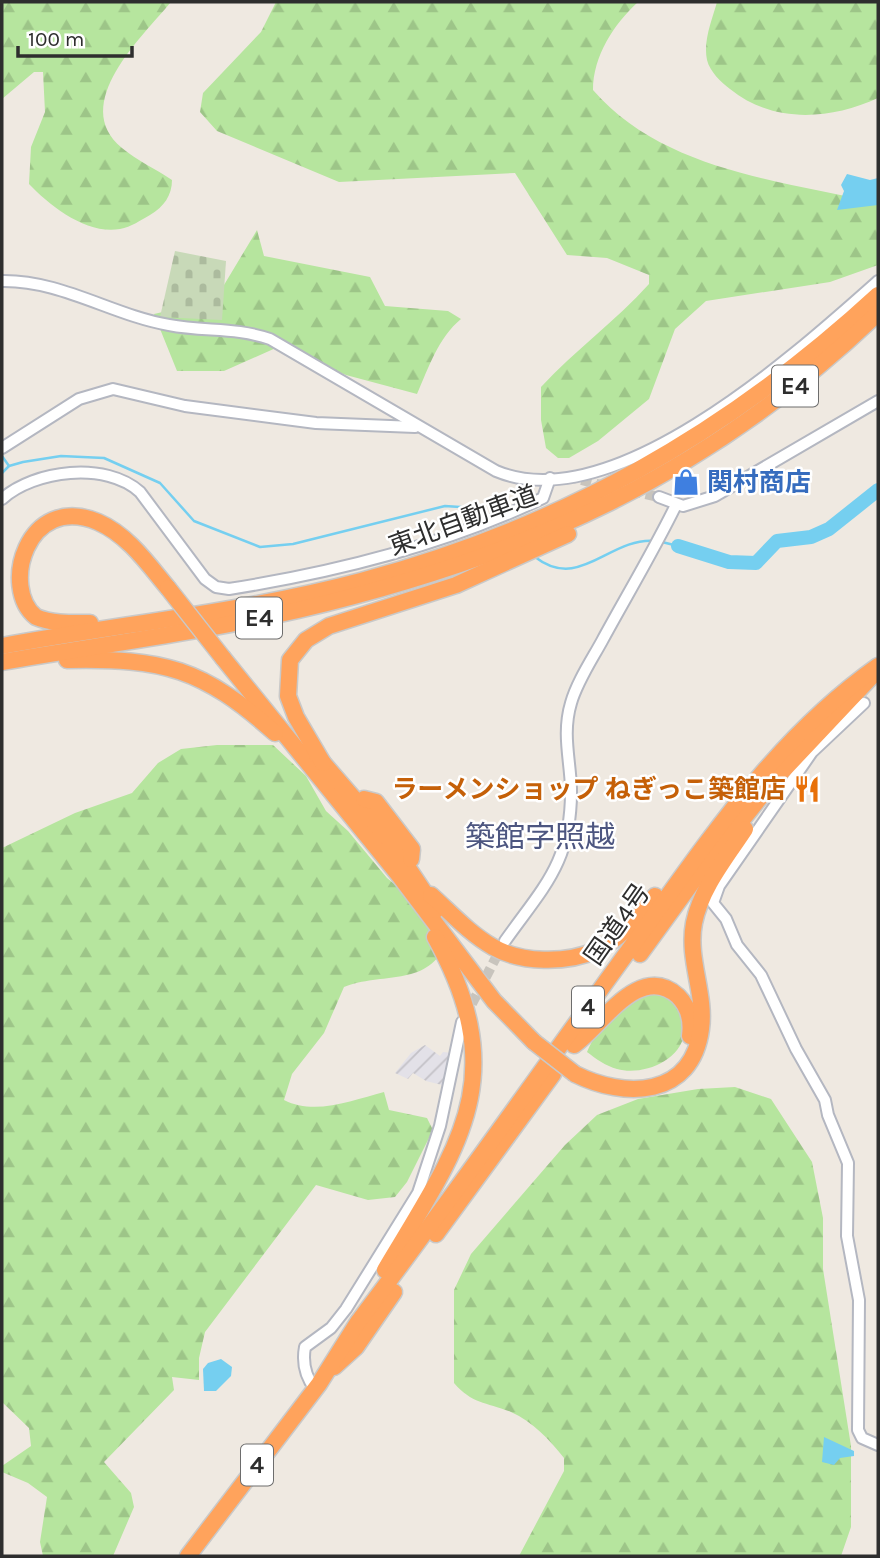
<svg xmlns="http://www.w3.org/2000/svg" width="880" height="1558" font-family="Karla,'Noto Sans JP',sans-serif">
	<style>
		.industrial { fill: url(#industrial-furrows) }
		.forest { fill: url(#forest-firs) }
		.cemetery { fill: url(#cemetery-stones) }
		.water { fill: #75cff0 }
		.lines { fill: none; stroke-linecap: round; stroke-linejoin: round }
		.stream { stroke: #75cff0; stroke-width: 2.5 }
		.river { stroke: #75cff0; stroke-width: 14 }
		.minor-tunnel { stroke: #c8c4bd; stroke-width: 10; stroke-dasharray: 10 5; stroke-linecap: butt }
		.minor-casing { stroke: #b4b7c1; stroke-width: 14 }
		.highway-casing { stroke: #c9c9c9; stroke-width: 19 }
		.minor { stroke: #fff; stroke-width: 10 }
		.highway { stroke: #ffa35c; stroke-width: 16 }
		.highway-bridge-casing { stroke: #c9c9c9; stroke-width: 19; stroke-linecap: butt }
		.highway-bridge { stroke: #ffa35c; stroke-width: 16 }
		.labels { text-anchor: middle; stroke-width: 5; stroke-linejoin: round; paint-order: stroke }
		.shield { fill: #fff; stroke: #6d6d6d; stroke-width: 2 }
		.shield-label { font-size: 24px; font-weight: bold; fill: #2e2e2e }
		.shop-label { font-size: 26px; font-weight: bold; fill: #366cbe; stroke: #fff; text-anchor: start }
		.street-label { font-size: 26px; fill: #2e2e2e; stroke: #fff }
		.food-label { font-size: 26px; font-weight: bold; fill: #c56008; stroke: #fff; text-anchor: end }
		.quarter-label { font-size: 30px; fill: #4d5680; stroke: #fff }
	</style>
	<defs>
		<pattern id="industrial-furrows" width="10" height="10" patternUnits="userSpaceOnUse" patternTransform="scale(1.75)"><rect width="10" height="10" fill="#e3e1e8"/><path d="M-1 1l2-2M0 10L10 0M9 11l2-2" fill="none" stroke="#c3c1c7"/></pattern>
		<pattern id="forest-firs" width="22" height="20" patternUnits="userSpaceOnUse" patternTransform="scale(1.75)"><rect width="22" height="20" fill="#b6e59e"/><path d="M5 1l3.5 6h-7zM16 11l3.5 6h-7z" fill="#9dc588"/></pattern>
		<pattern id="cemetery-stones" width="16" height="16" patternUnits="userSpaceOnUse" patternTransform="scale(1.75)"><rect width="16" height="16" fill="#c8d9b8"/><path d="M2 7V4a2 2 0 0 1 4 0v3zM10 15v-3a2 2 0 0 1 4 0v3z" fill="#acbb9e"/></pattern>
	</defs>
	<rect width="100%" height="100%" fill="#efe9e1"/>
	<!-- industrial -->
	<path class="industrial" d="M425,1045l15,11 3,-4 9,1 -6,33 -20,-5 -13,-8 -5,6 -13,-6 16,-20z"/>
	<!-- forest -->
	<g class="forest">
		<path d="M2,2h169c-29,35 -102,102 -49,146 14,12 34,21 50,32 0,15 -8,27 -22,35 -9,5 -19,12 -30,14 -33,6 -70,-23 -91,-45l2,-37 14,-35 -2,-40h-9l-32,27z"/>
		<path d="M276,2h362c-24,22 -45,54 -45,88 69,80 188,91 285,113v62l-48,17 -124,19 -31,28 -26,70 -51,42 -29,17h-11l-12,-10 -5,-28v-33c34,-37 75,-66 108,-103v-9l-42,-17 -40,-3 -52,-82 -176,9 -122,-51 -17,-19 3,-19 58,-61z"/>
		<path d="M717,2h161v96c-48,22 -105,26 -148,-9 -9,-7 -20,-17 -23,-29 -4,-19 5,-40 10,-58z"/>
		<path d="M257,230l7,26 106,21 15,29 63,5 13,8c-23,19 -32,48 -44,75l-71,-19 -68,-28 -54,24h-47l-23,-57 61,-14z"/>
		<path d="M217,745h56l33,31 20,35 22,20 39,47 46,38 12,30c-20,41 -63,26 -101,41l-20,46 -32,41 -8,26c31,16 69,0 100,-8l5,18 38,8 6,12 -26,52 -12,15 -27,3 -52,-15 -111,147 -6,26v22l-27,-3 2,13 -70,72 27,31 3,14 -21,49h-70l-3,-14 7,-45 -19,-14 -26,-11v-6l29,-20 -2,-18 -27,-26v-554l73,-35 57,-20 26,-30 23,-14z"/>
		<path d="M659,992l21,14c2,9 5,20 4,28 -4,28 -43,42 -67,35 -11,-3 -21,-10 -30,-17 12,-29 40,-55 72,-60z"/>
		<path d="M735,1087l36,12 41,63 11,56v51l28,177v81l-10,29h-322l45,-85v-13c-15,-19 -31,-36 -53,-46 -25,-10 -39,-8 -57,-29v-93l17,-36 94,-109 32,-30 41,-16 60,-10z"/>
	</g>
	<!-- cemetery -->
	<path class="cemetery" d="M175,251l51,10 -4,59 -62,-3z"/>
	<!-- water -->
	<g class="water">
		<path d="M847,174l23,6 8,-2v27l-41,5 7,-19 -3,-6z"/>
		<path d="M221,1359l11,8 -1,9 -15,15h-12l-1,-22 5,-6z"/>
		<path d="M824,1437l30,14v5l-14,2 -6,7 -12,-3z"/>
	</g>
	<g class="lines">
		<!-- stream -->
		<g class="stream">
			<path d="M2,456l7,10"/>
			<path d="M2,473l7,-7 14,-4 38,-6 43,2 56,25 34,38 66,26 33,-3 152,-38 30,2 11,10"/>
			<path d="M662,542l16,4"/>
			<path d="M535,557c45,35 74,-20 120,-16"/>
		</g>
		<!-- river -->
		<path class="river" d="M678,546l51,16 27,1 21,-22 34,-4 18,-8 49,-39"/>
		<!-- minor-tunnel -->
		<g class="minor-tunnel">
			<path d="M567,476l41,11"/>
			<path d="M631,491l28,6"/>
			<path d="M465,1017l38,-73"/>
		</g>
		<defs>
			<g id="minor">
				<path d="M2,281c59,-1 110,34 167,44 36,7 66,2 101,14l226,132c117,49 301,-118 382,-190"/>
				<path d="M2,448l77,-49 34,-10 72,17 131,17 99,4"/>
				<path d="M659,497l24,9 32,-10 163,-95"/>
				<path d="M2,499c32,-29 104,-38 138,-7l65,87 11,8 13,2c108,-17 216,-44 314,-91l7,-20"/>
				<path d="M864,703l-52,49 -93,134 -6,17 13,16 11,26 24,30 35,74 29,51 3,15 20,48 -1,73 12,64 -1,130 4,8 16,7"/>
				<path d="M505,941c39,-55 67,-79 66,-153 -1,-29 -9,-55 0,-85 6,-21 20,-42 31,-62 25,-46 51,-89 74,-136"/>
				<path d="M315,1389c-10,-13 -13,-26 -10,-42l26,-19 15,-19 72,-116 22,-67 22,-104"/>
			</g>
			<g id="highway">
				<path d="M90,623c-17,0 -38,1 -54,-6 -36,-28 -10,-125 62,-95 30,13 50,42 70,66"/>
				<path d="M2,646c119,-22 242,-34 359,-65 200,-54 365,-146 517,-286"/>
				<path d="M223,658l175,216 96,127 40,41"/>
				<path d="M67,660c97,-2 135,8 208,73"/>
				<path d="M2,662c99,-17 199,-30 296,-52 227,-53 411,-135 580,-297"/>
				<path d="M317,756l71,82 48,72"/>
				<path d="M323,763l-27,-46 -8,-21 2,-36 16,-20 23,-14 127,-41 112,-51"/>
				<path d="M364,799l12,3 36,47 -1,10"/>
				<path d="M431,895c20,18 38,38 62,52 28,16 73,17 104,3 22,-10 43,-34 58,-54"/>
				<path d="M640,954l56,-77 79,-98 97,-103"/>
				<path d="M574,1045c27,-18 65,-84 104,-49 11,11 14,25 12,40"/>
				<path d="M575,1074c50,25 117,24 126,-45 5,-35 -14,-70 -7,-106 7,-35 32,-65 51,-94"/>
				<path d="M436,1234l117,-160"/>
				<path d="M385,1270c73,-123 129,-191 50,-333"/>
				<path d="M334,1367l22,-20 38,-55"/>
				<path d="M188,1556l131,-172 39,-62c93,-122 181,-248 271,-372 75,-103 144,-210 249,-284"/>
			</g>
		</defs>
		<!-- minor casing -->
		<use href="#minor" class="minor-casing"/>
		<!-- highway casing -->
		<use href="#highway" class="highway-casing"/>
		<!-- minor -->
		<use href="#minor" class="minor"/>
		<!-- highway -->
		<use href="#highway" class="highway"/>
		<defs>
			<g id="highway-bridge">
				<path d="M168,588l55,70"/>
				<path d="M534,1042l41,32"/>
			</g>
		</defs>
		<!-- highway-bridge casing -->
		<use href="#highway-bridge" class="highway-bridge-casing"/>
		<!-- highway-bridge -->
		<use href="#highway-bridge" class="highway-bridge"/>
	</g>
	<!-- icons -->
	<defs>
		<symbol id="shop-bare" viewBox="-9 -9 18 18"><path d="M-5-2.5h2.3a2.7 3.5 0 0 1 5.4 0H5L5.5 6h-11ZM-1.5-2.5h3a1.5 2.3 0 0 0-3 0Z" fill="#3f7fe0" stroke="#fff" stroke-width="2.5" paint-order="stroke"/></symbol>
		<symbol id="restaurant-bare" viewBox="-9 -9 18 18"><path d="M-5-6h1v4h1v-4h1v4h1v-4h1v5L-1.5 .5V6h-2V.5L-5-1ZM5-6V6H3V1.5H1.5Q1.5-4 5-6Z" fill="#e8710a" stroke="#fff" stroke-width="2.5" paint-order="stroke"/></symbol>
	</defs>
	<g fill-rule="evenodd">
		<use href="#shop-bare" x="667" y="463" width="38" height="38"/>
		<use href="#restaurant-bare" x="788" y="770" width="38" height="38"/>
	</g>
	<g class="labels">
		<!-- shield labels -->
		<g class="shield">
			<rect x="772" y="365.5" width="46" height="41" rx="5"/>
			<rect x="236" y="597.5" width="46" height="41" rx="5"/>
			<rect x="572" y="986.5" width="32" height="41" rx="5"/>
			<rect x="241" y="1444.5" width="32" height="41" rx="5"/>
		</g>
		<g class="shield-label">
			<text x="795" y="394">E4</text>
			<text x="259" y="626">E4</text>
			<text x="588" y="1015">4</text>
			<text x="257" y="1473">4</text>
		</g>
		<!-- shop labels -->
		<g class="shop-label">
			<text x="707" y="491">関村商店</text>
		</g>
		<!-- street labels -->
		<g class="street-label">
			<text transform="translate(463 520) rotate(-20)" y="9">東北自動車道</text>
			<text transform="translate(617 924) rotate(-55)" y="9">国道4号</text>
		</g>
		<!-- food labels -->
		<g class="food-label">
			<text x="786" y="798">ラーメンショップ ねぎっこ築館店</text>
		</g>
		<!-- quarter labels -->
		<g class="quarter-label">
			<text x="540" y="847">築館字照越</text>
		</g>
	</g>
	<!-- border -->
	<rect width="880" height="1558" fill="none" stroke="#2e2e2e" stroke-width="7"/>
	<!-- scale -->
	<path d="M18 46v10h114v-10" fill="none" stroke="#2e2e2e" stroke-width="3.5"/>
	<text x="28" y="46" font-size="21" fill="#2e2e2e" stroke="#ffffff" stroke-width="5" paint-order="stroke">100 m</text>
</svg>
